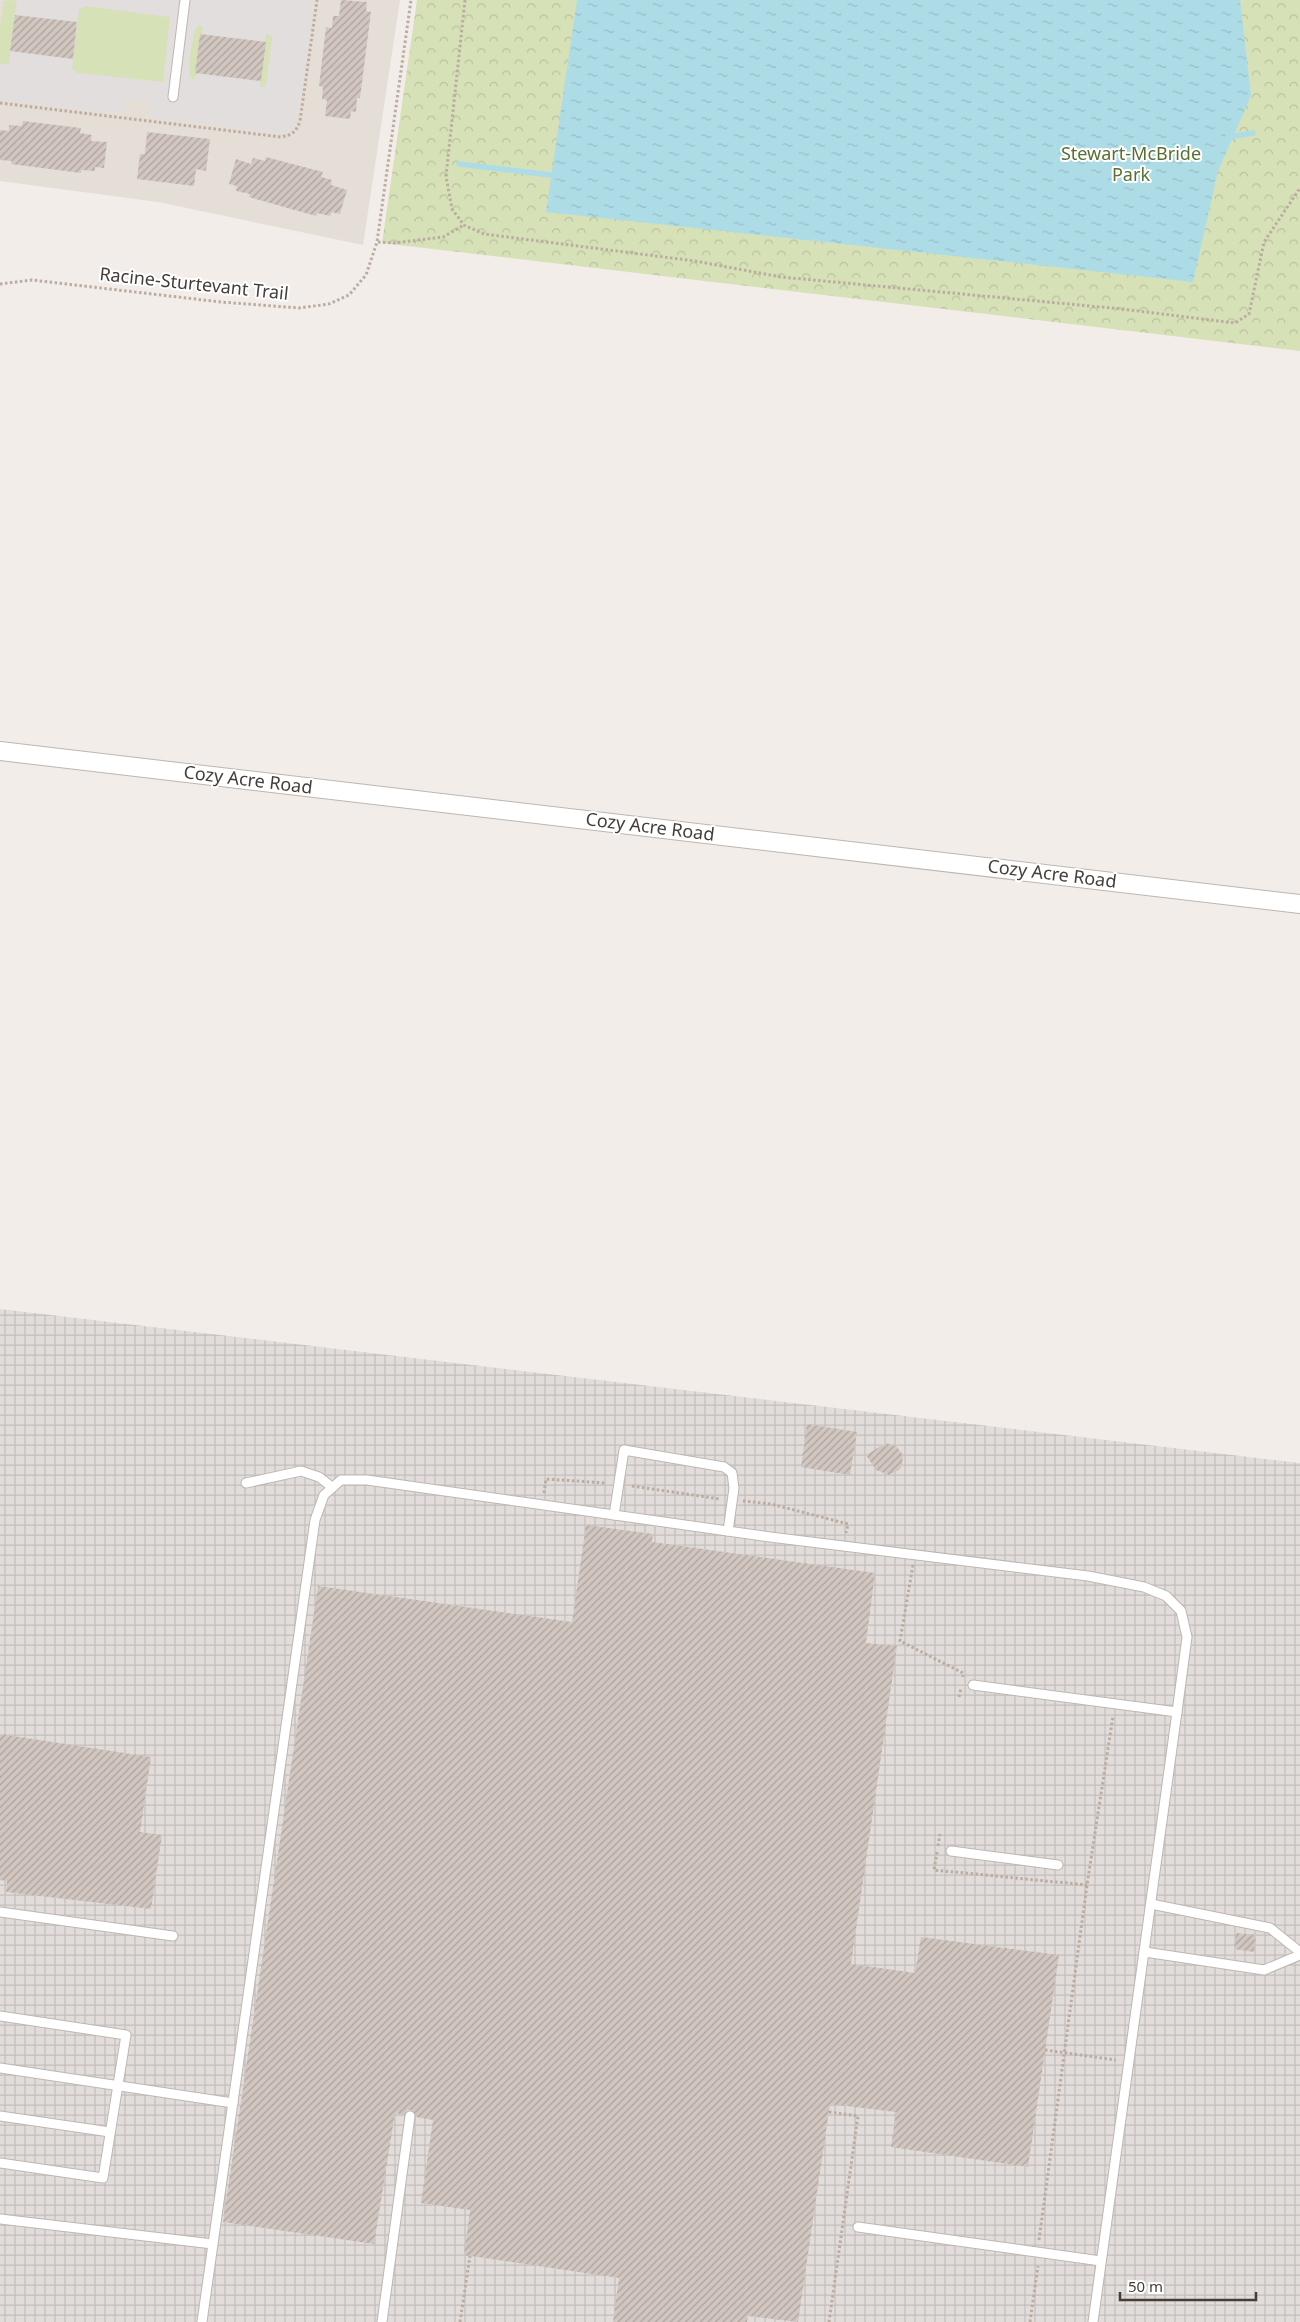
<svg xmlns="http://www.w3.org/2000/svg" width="1300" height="2322" font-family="'Noto Sans',sans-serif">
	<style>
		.residential { fill: #e5ded7 }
		.industrial { fill: url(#industrial-grid) }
		.green { fill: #d7e1b7 }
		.park { fill: url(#park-crowns) }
		.parking { fill: #e1dedd; fill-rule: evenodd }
		.water { fill: url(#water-ripples) }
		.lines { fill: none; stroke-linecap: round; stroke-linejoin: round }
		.stream { stroke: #addce7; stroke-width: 5.5 }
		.building { fill: url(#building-hatch) }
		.lane-casing { stroke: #bfb6af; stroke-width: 11 }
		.street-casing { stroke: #bfb6af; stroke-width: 20 }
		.path { stroke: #bcac9f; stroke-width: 3; stroke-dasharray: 2.5 2.5; stroke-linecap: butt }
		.lane { stroke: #fff; stroke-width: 9 }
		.street { stroke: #fff; stroke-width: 18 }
		.labels { text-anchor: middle; stroke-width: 4; stroke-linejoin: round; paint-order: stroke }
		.park-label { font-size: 18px; fill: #577032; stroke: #fff }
		.street-label { font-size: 18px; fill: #453d38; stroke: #fff }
	</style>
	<defs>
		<pattern id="industrial-grid" width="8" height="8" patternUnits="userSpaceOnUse" patternTransform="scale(1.25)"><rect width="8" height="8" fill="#e2ddda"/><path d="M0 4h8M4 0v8" fill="none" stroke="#c3bfbc"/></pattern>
		<pattern id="park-crowns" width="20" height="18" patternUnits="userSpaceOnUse" patternTransform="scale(1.25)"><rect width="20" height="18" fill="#d7e1b7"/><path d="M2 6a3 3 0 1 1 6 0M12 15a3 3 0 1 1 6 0" fill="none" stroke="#bac29e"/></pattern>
		<pattern id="water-ripples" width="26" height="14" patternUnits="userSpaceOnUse" patternTransform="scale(1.25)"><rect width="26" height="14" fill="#addce7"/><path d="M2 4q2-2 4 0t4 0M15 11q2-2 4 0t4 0" fill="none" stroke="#96bec7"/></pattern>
		<pattern id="building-hatch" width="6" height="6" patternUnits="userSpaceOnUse" patternTransform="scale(1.25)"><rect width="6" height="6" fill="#d2c7c0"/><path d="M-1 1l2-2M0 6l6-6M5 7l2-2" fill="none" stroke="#aca39d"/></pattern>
	</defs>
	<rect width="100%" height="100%" fill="#f2ede9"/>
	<!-- residential -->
	<path class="residential" d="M0,0h400l-37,245 -205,-43 -158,-21z"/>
	<!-- industrial -->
	<path class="industrial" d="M0,1309l1300,154v859h-1300z"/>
	<!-- green -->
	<g class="green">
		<path d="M17,0l-8,63 -4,2 -5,-2v-38l4,-24z"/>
		<path d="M85,6l85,11 -7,65 -86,-9 -5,-4 7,-60z"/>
		<path d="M199,25l4,1 -6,49 -3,5 -4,-4c-1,-14 -2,-40 9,-51z"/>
		<path d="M266,33l6,3v4l-6,46 -5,2 -1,-3z"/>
	</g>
	<!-- park -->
	<path class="park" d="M417,0h883v351l-918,-108z"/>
	<!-- parking -->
	<path class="parking" d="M17,0h295l2,2 -16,114 -4,12 -10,6 -134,-17 2,-15 -26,-3 -3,15 -123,-15v-36l5,2 4,-2zM86,6l84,11 -7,65 -86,-9 -5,-4 7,-60zM199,25l4,1 -6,49 -3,5 -4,-4 -1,-16 6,-31zM266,34l6,2v4l-6,46 -5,2 -1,-3z"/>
	<!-- water -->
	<path class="water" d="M577,0h663l11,96 -33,75 -25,111 -647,-70z"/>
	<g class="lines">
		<!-- stream -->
		<g class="stream">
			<path d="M1228,137l25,-4"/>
			<path d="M459,164l100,12"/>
		</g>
	</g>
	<!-- building -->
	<g class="building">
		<path d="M341,0l26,2 -1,9 5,1 -11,86h-3l-1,14 -5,-1 -1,8 -25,-3 2,-16 -5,-1 1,-12 -4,-1 7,-59 6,1 1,-12h6z"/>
		<path d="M15,15l62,7 -4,37 -63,-8z"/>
		<path d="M200,34l66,8 -5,39 -66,-8z"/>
		<path d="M23,121l58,7 -1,5 12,2 -1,6 16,1 -3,26 -9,-1v4l-14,-1v3l-70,-9 1,-3 -12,-1v-30l9,1v-6l13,1z"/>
		<path d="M147,132l63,7 -4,32 -10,-2 -2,17 -57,-7 3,-25h5z"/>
		<path d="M266,157l57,15 -2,5 11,3 -1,5 16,5 -7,24 -8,-2 -2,4 -13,-3 -1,3 -67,-19 1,-3 -14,-3 1,-5 -8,-2 7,-25 15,5 2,-6 12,3z"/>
		<path d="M807,1424l50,8 -7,43 -49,-8z"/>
		<path d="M886,1443l10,3 7,9 -1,11 -3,4 -10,5 -13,-5 -10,-15z"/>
		<path d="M586,1525l67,9 -1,8 223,31 -9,70 31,3 -46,318 64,9 6,-36 138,18 -31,212 -137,-20 5,-35 -66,-8 -32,218 -50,-6 -1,6h-134l6,-44 -155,-23 6,-45 -49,-7 12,-83 -17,-3 -5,-7h-4l-3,5 -9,-2 -21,131 -151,-22 95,-636 254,36z"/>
		<path d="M0,1734l151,23 -11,75 22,3 -11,74 -145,-17 1,-11 -7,-1z"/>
		<path d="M1236,1933l20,2 -2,17 -20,-3z"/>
	</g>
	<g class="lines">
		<defs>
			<g id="lane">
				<path d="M173,97l12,-97"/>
				<path d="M246,1483l55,-12 18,6 13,10"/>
				<path d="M614,1515l10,-65 100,17 8,6 2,15 -6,43"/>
				<path d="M973,1685l204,27 -84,610"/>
				<path d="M951,1851l107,14"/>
				<path d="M1151,1904l119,24 30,24"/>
				<path d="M0,1912l173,24"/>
				<path d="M1145,1952l119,18 36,-15"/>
				<path d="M0,2016l126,19 -23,143 -103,-15"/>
				<path d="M0,2068l233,35"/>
				<path d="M0,2116l110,16"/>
				<path d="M0,2219l213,25"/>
				<path d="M858,2227l243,34"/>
				<path d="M202,2322l113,-802 9,-25 17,-15h26l403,57 318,39 56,11 22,9 15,15 6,26 -10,75"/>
				<path d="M382,2322l28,-206"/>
			</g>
			<path id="street" d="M0,751l1300,153"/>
		</defs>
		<!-- lane casing -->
		<use href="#lane" class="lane-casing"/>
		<!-- street casing -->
		<use href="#street" class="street-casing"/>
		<!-- path -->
		<g class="path">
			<path d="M465,0l-19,176 6,33 12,16 20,9 211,27 86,16 341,32 113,14 14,-9 15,-72 36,-54"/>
			<path d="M0,103l281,34c11,-2 15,-5 19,-16l17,-121"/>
			<path d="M378,242l16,1 49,-6 21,-12"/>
			<path d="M0,284l32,-4 189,22 78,6 30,-4 20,-9 17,-20 11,-33 34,-242"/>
			<path d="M632,1486l88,13"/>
			<path d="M544,1493l2,-14 60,4"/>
			<path d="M743,1501l28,3 77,20 -2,9"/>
			<path d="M913,1565l-13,76 63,32v4"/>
			<path d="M959,1697l2,-9"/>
			<path d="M938,1846l2,-12"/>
			<path d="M937,1852l-3,18 153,15"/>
			<path d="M1045,2050l71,10"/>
			<path d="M829,2112l29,4 -29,206"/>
			<path d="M1039,2240l48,-355 26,-169"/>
			<path d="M460,2322l10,-66"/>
			<path d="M1030,2322l8,-56"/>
		</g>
		<!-- lane -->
		<use href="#lane" class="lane"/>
		<!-- street -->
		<use href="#street" class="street"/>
	</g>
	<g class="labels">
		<!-- park labels -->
		<g class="park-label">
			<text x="1131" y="160">Stewart-McBride<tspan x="1131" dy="21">Park</tspan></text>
		</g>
		<!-- street labels -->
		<g class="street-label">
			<text transform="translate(194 284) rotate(6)" y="6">Racine-Sturtevant Trail</text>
			<text transform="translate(248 780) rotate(7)" y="6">Cozy Acre Road</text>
			<text transform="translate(650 827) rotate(7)" y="6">Cozy Acre Road</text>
			<text transform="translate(1052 874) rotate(7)" y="6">Cozy Acre Road</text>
		</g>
	</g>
	<!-- scale -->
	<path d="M1120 2292v8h136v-8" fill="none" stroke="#453d38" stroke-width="2.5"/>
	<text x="1128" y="2292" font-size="15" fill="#453d38" stroke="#ffffff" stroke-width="4" paint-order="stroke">50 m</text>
</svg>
